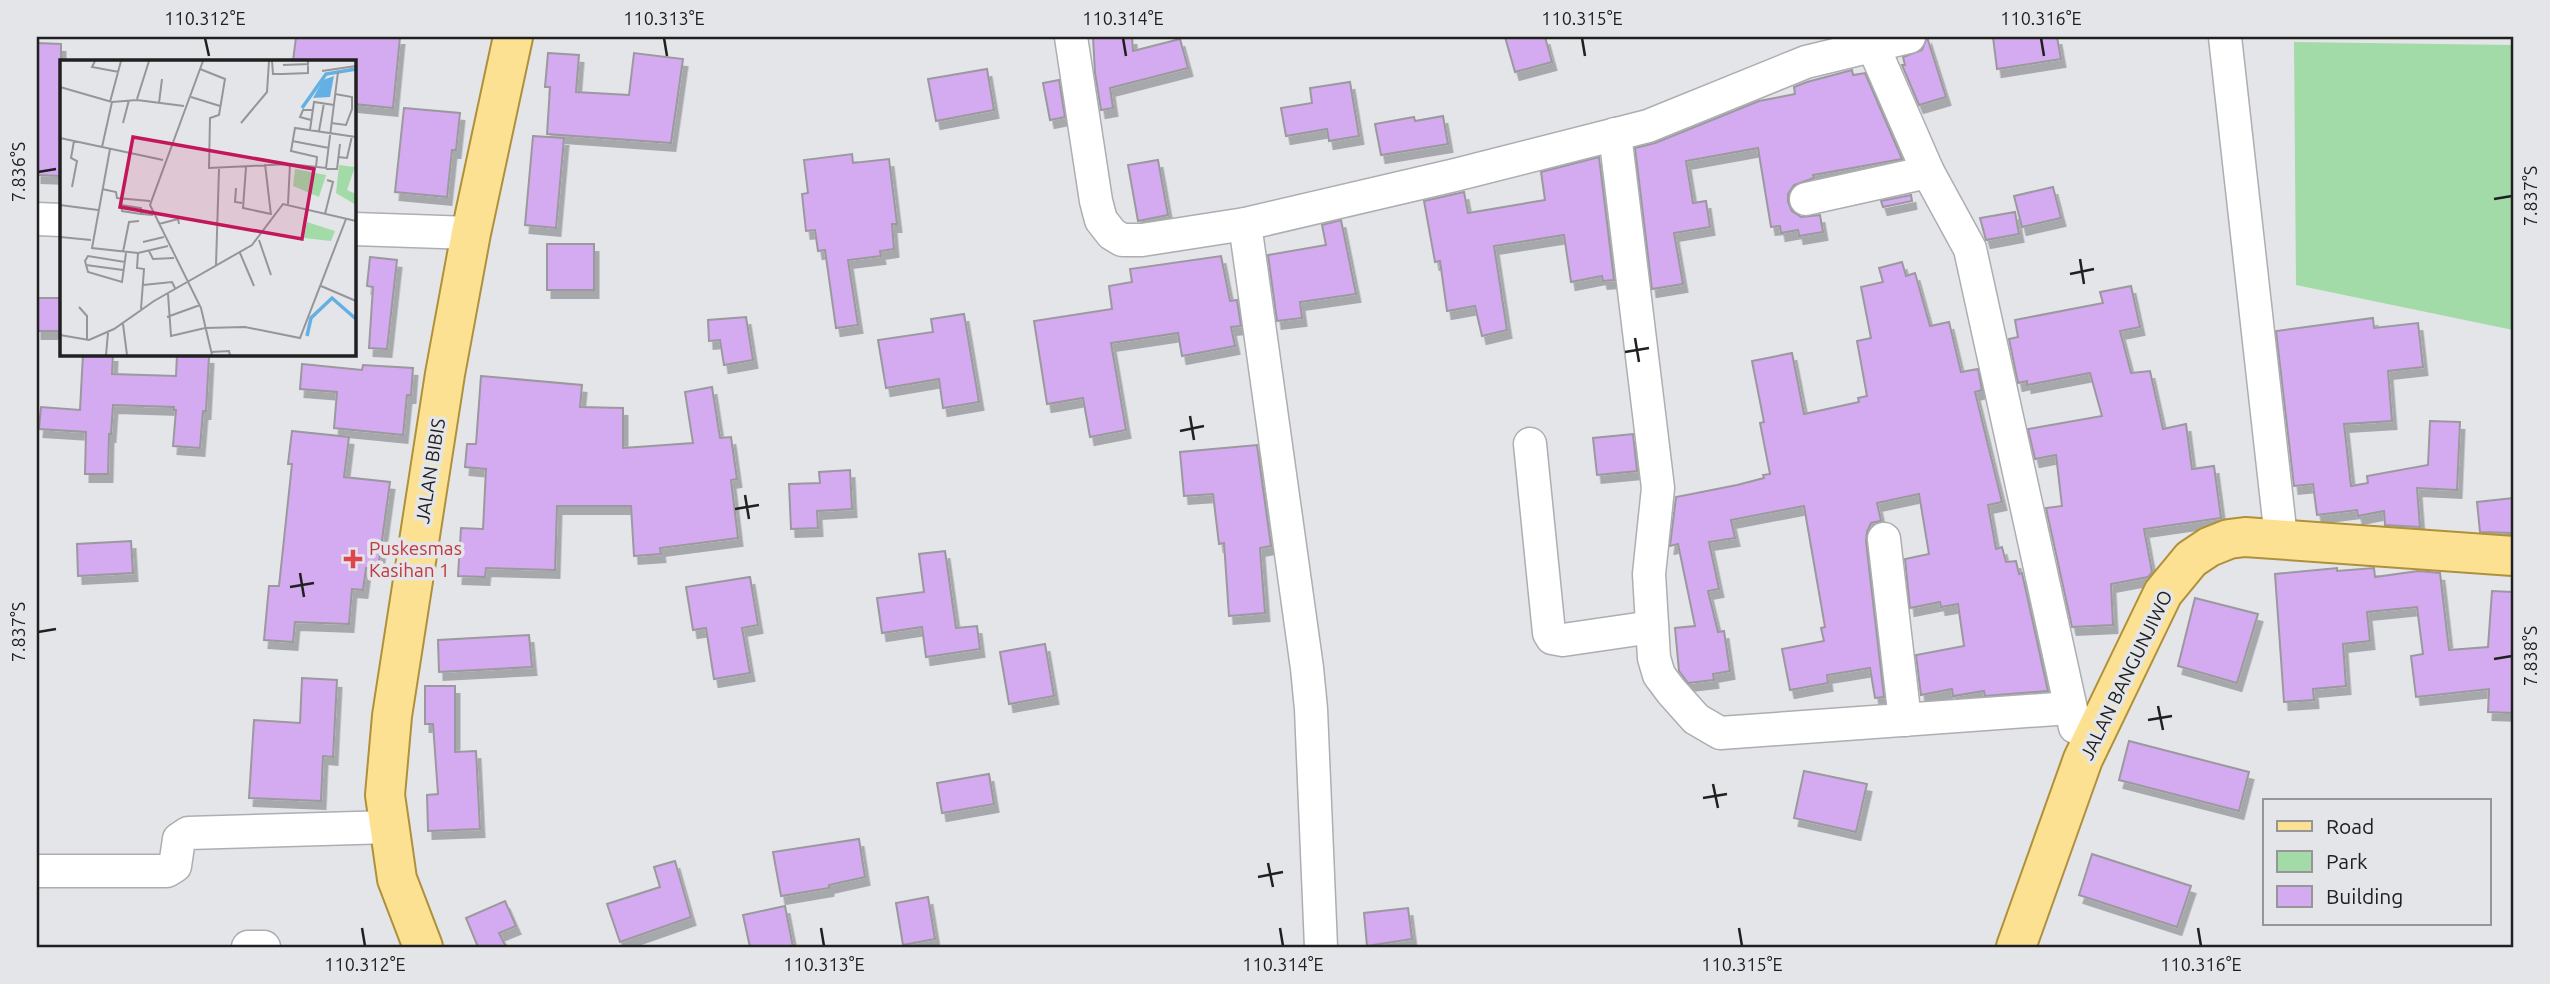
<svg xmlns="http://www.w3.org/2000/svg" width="2550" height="984" font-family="Ubuntu,sans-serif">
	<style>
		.green { fill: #a2dba7 }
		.building { fill: #d4aaf1; stroke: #9b999d; stroke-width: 2; filter: url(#shadow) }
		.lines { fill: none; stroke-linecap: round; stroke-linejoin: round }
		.minor-casing { stroke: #adaeb2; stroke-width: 35 }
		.major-casing { stroke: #af903b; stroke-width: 42 }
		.minor { stroke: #fff; stroke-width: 32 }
		.major { stroke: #fde192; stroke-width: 38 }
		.ticks { fill: none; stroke: #202021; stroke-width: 2.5 }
		.health-dot { fill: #e0444e; stroke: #e4e5e9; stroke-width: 2.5 }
		.labels { text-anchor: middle; stroke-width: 7; stroke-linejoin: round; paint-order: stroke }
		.street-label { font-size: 19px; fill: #202021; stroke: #e4e5e9 }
		.health-label { font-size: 19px; fill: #be3a42; stroke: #e4e5e9; text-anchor: start }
		.inset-river { fill: none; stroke: #64b0e4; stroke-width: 3.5 }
		.inset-road { fill: none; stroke: #969699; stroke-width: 2 }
		.view { fill: #c2185b; fill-opacity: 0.15; stroke: #c2185b; stroke-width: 3.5 }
		.inset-edge { fill: none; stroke: #202021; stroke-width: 3.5 }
		.neatline { fill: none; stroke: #202021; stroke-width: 2.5 }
		.ticks-label { font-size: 18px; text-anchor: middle; fill: #202021 }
	</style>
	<defs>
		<filter id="shadow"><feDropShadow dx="4.5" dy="8" stdDeviation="0" flood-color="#0004"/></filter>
	</defs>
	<rect width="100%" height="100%" fill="#e4e5e9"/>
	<!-- green -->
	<path class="green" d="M2294,42l219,3v285l-217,-45z"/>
	<!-- building -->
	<g class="building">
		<path d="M296,37h104l-7,71 -39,-4v-43h-61z"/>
		<path d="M1093,37h39l1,14 47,-12 8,29 -78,20 3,20 -12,2 -6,-37z"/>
		<path d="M1505,37h40l7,25 -37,10z"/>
		<path d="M1927,37l19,60 -27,8 -17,-40h3l-2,-8 19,-7z"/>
		<path d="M1993,37h64l4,22 -64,10z"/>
		<path d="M37,43l24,1v132l-24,-1z"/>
		<path d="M548,53l31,2 -3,37 53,3 5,-42 49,6 -12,84 -124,-9 3,-47h-5z"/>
		<path d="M987,69l7,41 -58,11 -8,-42z"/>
		<path d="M1852,70l1,5 12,-2 37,86 -89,16 1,3 -20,7 -6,9v8l4,9 9,6 19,-2 3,17 -24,4 -1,-6 -17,3 -1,-7 -9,1 -13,-79 -72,13 7,42 13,-2 4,26 -36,6 9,51 -31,5 -17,-141 20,-5 104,-42 36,-7 -1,-7 13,-5z"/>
		<path d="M1059,80l6,37 -15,3 -7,-37z"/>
		<path d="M1350,82l9,54 -30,5 -2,-12 -41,7 -5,-28 31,-5 -2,-15z"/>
		<path d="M404,108l56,5 -4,37h-4l-5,47 -52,-5z"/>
		<path d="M1443,116l5,28 -67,11 -6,-31 39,-7 1,4z"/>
		<path d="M533,136l31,2 -8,90 -31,-3z"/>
		<path d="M852,154l1,9 36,-4 8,65h-5l2,25 -14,2 1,5 -33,4 10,65 -22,3 -11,-78 -7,1 -3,-21 -9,1 -4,-37 6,-1 -4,-33z"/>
		<path d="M1599,157l15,123 -11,1 -1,-5 -31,6 -7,-47 -70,11 13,84 -25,6 -7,-30 -28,5 -7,-50 -5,1 -11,-61 40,-9 4,21 77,-13 -4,-28z"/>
		<path d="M1158,160l10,55 -30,6 -10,-56z"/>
		<path d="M2053,187l8,31 -39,9 -8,-31z"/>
		<path d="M1911,195l1,6 -29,6 -2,-6z"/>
		<path d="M2015,212l4,22 -33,6 -6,-22z"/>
		<path d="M1341,220l15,74 -56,8 2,16 -25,3 -9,-66 58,-10 -4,-20z"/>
		<rect x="547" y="244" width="47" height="46"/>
		<path d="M1221,256l9,45 7,-1 4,26 -10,1 4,19 -53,10 -4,-23 -67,10 15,87 -36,7 -7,-39 -36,6 -13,-83 78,-12 -3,-23 23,-4 -2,-13z"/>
		<path d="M370,257l27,3 -10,89 -18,-1 4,-61 -6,-1z"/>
		<path d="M1902,262l4,14 9,-3 15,53 19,-4 12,50 17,-3 4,21 -7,2 27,110 -14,3 8,44 6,-2 4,15 10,-1 3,13 3,-1 26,118 -63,5 -1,-5 -31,5 -1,-7 -31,6 -5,-40 48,-9 -6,-42 -17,3 -1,-5 -30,6 -5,-49 24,-5 -10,-60 -42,9 4,18 -10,2 -4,9 -1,9 18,156 -9,1 -5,-30 -43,7 1,8 -38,7 -8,-41 42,-8 -3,-13 4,-1 -21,-121 -73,14 4,18 -26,4 10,47 -11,2 10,41 6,-1 6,40 -17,3 1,6 -26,3 -9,-12 -4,-43 20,-2 -17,-82 -8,2 6,-49 61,-12 27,-7 -1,-3 7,-1 -10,-51 4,-1 -12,-61 40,-8 12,61 55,-12 -1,-4 9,-2 -10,-55 14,-3 -10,-51 22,-5 -4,-14z"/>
		<path d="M2131,286l9,41 -20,4 11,42 19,-2 13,58 23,-5 6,45 22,-3 7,52 -77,11 8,43 -4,5 -37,7 2,41 -41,2 -26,-119 16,-2 -6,-51 -21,4 -7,-30 74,-13 -12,-43 -63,12v-4l-9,2 -9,-44 9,-2 -3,-17 88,-17 -3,-11z"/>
		<rect x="37" y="298" width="24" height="33"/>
		<path d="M964,314l15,88 -36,6 -4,-29 -53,9 -8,-48 55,-8 -2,-13z"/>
		<path d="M746,317l7,43 -29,5 -4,-25 -11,1 -1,-21z"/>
		<path d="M2373,318l1,10 44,-5 5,44 -35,4 4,50 -48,3 7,62 17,-3 -1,-7 61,-11 2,-44 30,1 -3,68 -40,-2 3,39 -35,-2 -1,-14 -26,5 -1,-6 -40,5 -4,-31 -19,2 -18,-155z"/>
		<path d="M83,354h30l-1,20 64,2 1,-22 32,2 -3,55h-3l-3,37 -27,-2 3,-36h-2v-3l-61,-2 -2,29h-2l-1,40h-23l1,-42 -47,-3 2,-22 39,3z"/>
		<path d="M302,364l60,6 1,-5 50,3 -2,27h-4l-4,40 -69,-7 3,-36 -37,-3z"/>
		<path d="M481,376l101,9 -2,22 43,1v40l70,-5 -8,-51 27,-5 8,51 11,-1 6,42 -6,1 7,58 -78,10 1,6 -27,2 -3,-50h-74l-2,64 -69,-2 -1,9 -27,-1 3,-48 22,1 3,-60 -21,-2 2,-23h9z"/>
		<path d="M292,431l57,6 -5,40 46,5 -12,87 -12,-1 -3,22 -11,-1 -3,35 -54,-2 -2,20 -29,-2 5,-54h10l13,-122h-4z"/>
		<path d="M1633,434l4,37 -40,4 -4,-37z"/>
		<path d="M1257,445l14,101 -11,2 5,65 -36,3 -5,-73 -5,1 -6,-50 -29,2 -4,-44z"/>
		<path d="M850,470l2,39 -35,2 1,17 -27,1 -2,-45 31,-1 -1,-11z"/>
		<path d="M2513,498v35l-33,-1 -3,-30z"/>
		<path d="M131,541l2,32 -55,3 -1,-32z"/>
		<path d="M945,551l11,77 21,-2 3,23 -54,8 -4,-30 -40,6 -5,-35 47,-6 -5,-38z"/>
		<path d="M2337,568v3l37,-3 1,9 43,-6 22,2 9,77 39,-3 4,-56 21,1v121l-25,-1 1,-23 -73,8 -5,-41 12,-2 -6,-47 -50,5 3,29 -27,3 3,42 -33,3 1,11 -30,2 -9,-128z"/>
		<path d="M750,577l8,48 -16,3 8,45 -36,6 -8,-51 -13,2 -7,-43z"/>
		<path d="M2195,598l63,16 -21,69 -59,-17z"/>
		<path d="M529,635l3,32 -93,5 -1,-32z"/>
		<path d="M1045,644l9,52 -45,8 -9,-52z"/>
		<path d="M302,678l35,2 -4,77 -10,-1 -2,45 -72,-3 5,-78 46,3z"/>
		<path d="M425,686h30v66l21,-1 4,78 -52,2 -1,-36 11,-1 -5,-70h-8z"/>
		<path d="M2129,741l120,31 -10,39 -120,-31z"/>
		<path d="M1804,771l63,13 -11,48 -62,-14z"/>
		<path d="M989,774l5,30 -52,9 -5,-30z"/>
		<path d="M859,839l6,38 -36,8v3l-48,8 -8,-44z"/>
		<path d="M2092,854l99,32 -14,41 -98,-32z"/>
		<path d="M675,861l16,56 -71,25 -13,-38 53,-17 -6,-20z"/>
		<path d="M928,897l7,42 -32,6 -7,-42z"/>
		<path d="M505,901l11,25 -17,7 7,14h-28l-12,-29z"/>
		<path d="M785,906l8,41h-43l-7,-32z"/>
		<path d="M1408,908l4,31 -45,7 -3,-33z"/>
	</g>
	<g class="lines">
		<defs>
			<g id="minor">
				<path d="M1071,37l25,164 5,19 11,14 10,6h20l103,-16 210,-49 193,-49 158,-64 103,-25"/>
				<path d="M2225,37l56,501"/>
				<path d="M1873,46l55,126 42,77 105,478"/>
				<path d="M1615,134l43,354 -9,86 5,84 5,17 12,16 25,28 24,14 350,-25"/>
				<path d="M1806,199l122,-27"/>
				<path d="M37,219l24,1"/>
				<path d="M1245,224l62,444 4,41 10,238"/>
				<path d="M354,229l117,4"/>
				<path d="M1530,444l19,189 3,5 11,2 89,-13"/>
				<path d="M1884,539l21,181"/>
				<path d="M37,871h130l8,-5 4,-27 9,-6 202,-6"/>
				<path d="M248,947h16"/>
			</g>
			<g id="major">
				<path d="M423,947l-26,-68 -12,-84 7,-79 53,-342 26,-141 42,-196"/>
				<path d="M2016,947l67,-188 80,-166 28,-34 18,-12 20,-8 16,-2 268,19"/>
			</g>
		</defs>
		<!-- minor casing -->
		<use href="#minor" class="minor-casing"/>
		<!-- major casing -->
		<use href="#major" class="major-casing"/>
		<!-- minor -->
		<use href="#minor" class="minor"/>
		<!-- major -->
		<use href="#major" class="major"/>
	</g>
	<!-- ticks -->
	<path class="ticks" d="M205,38l4,18M664,38l3,18M1123,38l3,18M1582,38l3,18M2041,38l3,18M38,172l18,-3M2494,199l18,-3M2080,259l4,25M2070,274l24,-5M1635,338l4,24M1625,352l24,-4M1190,416l4,24M1180,431l24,-5M745,495l4,24M735,509l24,-4M300,573l4,24M290,587l24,-4M38,632l18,-3M2494,659l18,-3M2158,706l5,24M2148,720l24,-4M1713,784l5,24M1703,798l24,-4M1268,863l5,24M1258,877l25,-5M362,928l3,18M821,928l3,18M1280,928l3,18M1739,928l3,18M2198,928l3,18"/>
	<!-- markers -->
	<path class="health-dot" d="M349.5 548.5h7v7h7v7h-7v7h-7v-7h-7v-7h7z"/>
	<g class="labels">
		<!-- street labels -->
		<g class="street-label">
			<text transform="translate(430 471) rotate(-81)" y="7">JALAN BIBIS</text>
			<text transform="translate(2126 675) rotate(-64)" y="7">JALAN BANGUNJIWO</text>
		</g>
		<!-- health labels -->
		<g class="health-label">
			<text x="369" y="555">Puskesmas<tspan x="369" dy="22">Kasihan 1</tspan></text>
		</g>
	</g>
	<!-- overview -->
	<g transform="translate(60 60)">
		<rect width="296" height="296" fill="#e4e5e9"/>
		<path d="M279,105l16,2 -8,23 9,4v11l-20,-12zM235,109l31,6 -7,22 -26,-11zM247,162l28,9 -4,10 -27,-3z" fill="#a2dba7"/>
		<path d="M274,16l-4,21 -17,1 10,-18z" fill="#64b0e4"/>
		<path class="inset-river" d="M242,48l24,-34 30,-5M247,276l4,-18 21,-20 24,21"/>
		<path class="inset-road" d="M35,1l-3,6 27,5M143,1l-53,144 51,103 11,47M212,1l1,13h10l25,-1v-12M223,5l26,-1M140,9l25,10 -6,36 -9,3 -1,50 81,-4 -2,40M262,11l34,-5M0,27l52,15 25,-2 47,6M131,37l29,9M77,39l12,-38M50,42l11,-41M99,43l3,-24M251,60l-11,-3 3,-7h9M63,63l6,-23M181,63l26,-31 2,-31M271,63l15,2 6,-16v-12l-17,-3M250,70l4,-28 20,3M259,71l5,-28M0,78l103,22M232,81l37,7M42,87l10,-45M50,89l-18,99 46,5 30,-7M278,97l9,1 5,-22M205,104l6,51M230,104l36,4 12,-96M186,107l-3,41 28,6M256,107l1,-10 -26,-6 4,-23 61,9M266,109h11l3,-25M12,127l5,-26 -6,-3 3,-17M176,128l-1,14 7,1M42,129l14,3 1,6 33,3M0,145l38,5M81,154v-6l-20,-3 1,6 19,3h1l11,1M265,154l8,-32 -6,-2M99,164l19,-5 1,5M0,177l31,3M199,180l12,35M83,182l21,-5M89,191l4,8 21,-1M63,192l6,-30 10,-1M78,193l-1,15 7,1 -3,40M180,193l14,33M65,202l-37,-6 -3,5 3,11 34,10 4,-29M26,205l37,5M156,205l3,-96M83,225l29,-3 3,6M261,226l35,15M108,234l3,42 34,-8 40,-1 55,11 46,-119M19,247l8,9v24M107,257l33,-12M63,264l4,31M0,275l29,5 25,-11 40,-28 98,-56 31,-41 73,17M151,292l18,-1 1,4M46,295l2,-22"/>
		<path class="view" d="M73,77l181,32 -12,70 -182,-32z"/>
		<rect width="296" height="296" class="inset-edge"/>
	</g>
	<!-- border -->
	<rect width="2550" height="984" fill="none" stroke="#e4e5e9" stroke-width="77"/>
	<!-- legend -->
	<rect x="2263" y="799" width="228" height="126" fill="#e4e5e9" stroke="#969699" stroke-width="2"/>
	<rect x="2277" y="821" width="35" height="10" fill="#fde192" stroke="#969699" stroke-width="2"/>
	<text x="2326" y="834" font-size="21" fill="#202021">Road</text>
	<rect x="2277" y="851" width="35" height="21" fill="#a2dba7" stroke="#969699" stroke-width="2"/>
	<text x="2326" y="869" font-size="21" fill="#202021">Park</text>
	<rect x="2277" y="886" width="35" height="21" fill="#d4aaf1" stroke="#969699" stroke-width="2"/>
	<text x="2326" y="904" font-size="21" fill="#202021">Building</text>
	<rect x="38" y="38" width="2474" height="908" class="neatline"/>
	<g class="ticks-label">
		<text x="205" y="25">110.312°E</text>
		<text x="664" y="25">110.313°E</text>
		<text x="1123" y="25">110.314°E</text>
		<text x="1582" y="25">110.315°E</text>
		<text x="2041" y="25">110.316°E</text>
		<text transform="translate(19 172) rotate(-90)" y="6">7.836°S</text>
		<text transform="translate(2531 196) rotate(-90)" y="6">7.837°S</text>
		<text transform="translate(19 632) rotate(-90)" y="6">7.837°S</text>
		<text transform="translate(2531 656) rotate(-90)" y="6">7.838°S</text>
		<text x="365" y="971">110.312°E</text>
		<text x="824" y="971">110.313°E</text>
		<text x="1283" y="971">110.314°E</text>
		<text x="1742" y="971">110.315°E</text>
		<text x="2201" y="971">110.316°E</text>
	</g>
</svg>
